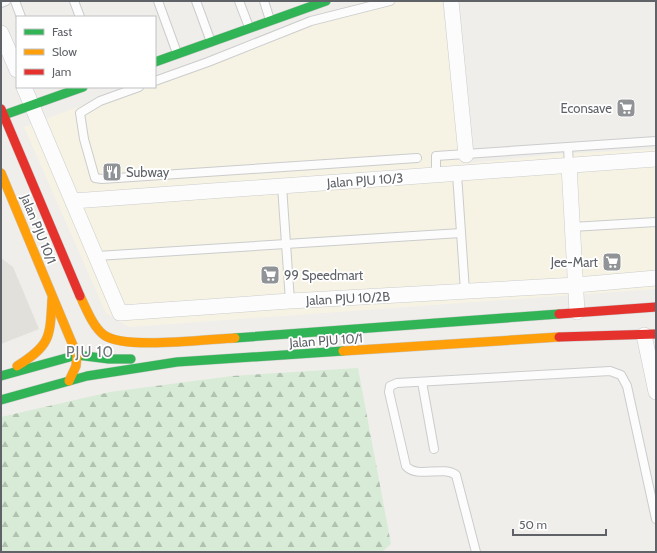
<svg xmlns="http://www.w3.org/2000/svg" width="657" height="553" font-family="Cabin,sans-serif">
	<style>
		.commercial { fill: #f7f3e4 }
		.education { fill: #e2e0da }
		.forest { fill: url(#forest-firs) }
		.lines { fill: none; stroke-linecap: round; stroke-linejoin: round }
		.lane-casing { stroke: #cbcccc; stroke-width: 10 }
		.street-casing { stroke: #cbcccc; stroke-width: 16 }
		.fast-casing { stroke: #cacacb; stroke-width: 10 }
		.slow-casing { stroke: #cacacb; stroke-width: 10 }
		.jam-casing { stroke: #cacacb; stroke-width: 10 }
		.lane { stroke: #fdfcfc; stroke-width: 8 }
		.street { stroke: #fdfcfc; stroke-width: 15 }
		.fast { stroke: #30b455; stroke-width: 9 }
		.slow { stroke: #ff9f0a; stroke-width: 9 }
		.jam { stroke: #e5322d; stroke-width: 9 }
		.labels { text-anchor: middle; stroke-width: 3.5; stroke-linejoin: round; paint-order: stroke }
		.poi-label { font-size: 13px; fill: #5f6368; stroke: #fff; text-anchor: end }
		.street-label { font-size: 13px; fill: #5f6368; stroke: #fff }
		.quarter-label { font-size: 15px; letter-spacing: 1px; fill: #70757a; stroke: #fff }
	</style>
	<defs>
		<pattern id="forest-firs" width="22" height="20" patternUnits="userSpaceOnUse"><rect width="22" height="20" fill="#d8ebd6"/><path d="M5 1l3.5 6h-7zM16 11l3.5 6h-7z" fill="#b2c2b1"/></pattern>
	</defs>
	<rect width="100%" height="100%" fill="#efeeea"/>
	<!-- commercial -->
	<path class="commercial" d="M364,1h78l19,163 98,-10 97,-5v140l-527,38 -23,-14 -82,-186 108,-40h23v-9z"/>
	<!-- education -->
	<path class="education" d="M1,258l12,9 26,62 -38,15z"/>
	<!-- forest -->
	<path class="forest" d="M358,368l33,176 -9,8h-381v-135l109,-25 122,-16z"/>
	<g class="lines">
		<defs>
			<g id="lane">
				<path d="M15,1l6,16"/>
				<path d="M74,1l6,16"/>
				<path d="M158,1l19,52"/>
				<path d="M196,1l15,41"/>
				<path d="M239,1l10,26"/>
				<path d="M264,1l6,19"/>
				<path d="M1,3l5,-2"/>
				<path d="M155,81l53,-19 103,-41 79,-20"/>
				<path d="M139,87l-39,14 -20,12 4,26 11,39 7,1 315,-21"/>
				<path d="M568,148l1,17"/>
				<path d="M457,174l8,117"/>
				<path d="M436,175v-19l220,-15"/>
				<path d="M282,186l8,115"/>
				<path d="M572,227l84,-5"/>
				<path d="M97,256l364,-23"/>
				<path d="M422,382l12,67"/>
				<path d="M476,552l-20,-77c-13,-10 -39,4 -50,-9l-17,-74 1,-6 7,-3 213,-12 11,4 6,11 29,133"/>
			</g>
			<g id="street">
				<path d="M451,1l15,154"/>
				<path d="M1,33l16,37"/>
				<path d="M24,87l96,226 170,-12 286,-16 80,-7"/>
				<path d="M569,165l8,147"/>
				<path d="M73,201l583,-42"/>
				<path d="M644,335l12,57"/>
			</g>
			<g id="fast">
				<path d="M155,62l171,-61"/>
				<path d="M4,115l79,-28"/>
				<path d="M235,338l324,-24"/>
				<path d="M1,376l76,-21 32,4h22"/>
				<path d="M1,400l86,-24 90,-14 166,-11"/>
			</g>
			<g id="slow">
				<path d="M1,173l76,182 -1,11 -7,15"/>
				<path d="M80,296c6,12 13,31 24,39 20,15 104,4 131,3"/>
				<path d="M343,351l216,-14"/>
				<path d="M17,366c34,-21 33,-29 35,-67"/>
			</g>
			<g id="jam">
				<path d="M1,109l79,187"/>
				<path d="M559,314l97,-7"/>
				<path d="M559,337l97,-3"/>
			</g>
		</defs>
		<!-- lane casing -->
		<use href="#lane" class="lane-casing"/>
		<!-- street casing -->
		<use href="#street" class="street-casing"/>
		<!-- fast casing -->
		<use href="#fast" class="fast-casing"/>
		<!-- slow casing -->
		<use href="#slow" class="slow-casing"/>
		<!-- jam casing -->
		<use href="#jam" class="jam-casing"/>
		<!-- lane -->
		<use href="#lane" class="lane"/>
		<!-- street -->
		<use href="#street" class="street"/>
		<!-- fast -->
		<use href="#fast" class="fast"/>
		<!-- slow -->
		<use href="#slow" class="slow"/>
		<!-- jam -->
		<use href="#jam" class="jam"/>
	</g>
	<!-- icons -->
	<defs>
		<symbol id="supermarket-square" viewBox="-11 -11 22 22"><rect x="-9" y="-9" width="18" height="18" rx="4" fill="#919496" stroke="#fff"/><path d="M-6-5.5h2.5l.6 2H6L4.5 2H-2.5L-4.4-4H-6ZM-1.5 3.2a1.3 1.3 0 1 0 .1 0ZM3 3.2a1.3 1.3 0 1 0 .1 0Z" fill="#fff"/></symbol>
		<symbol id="restaurant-square" viewBox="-11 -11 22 22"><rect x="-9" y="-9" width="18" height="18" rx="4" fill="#919496" stroke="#fff"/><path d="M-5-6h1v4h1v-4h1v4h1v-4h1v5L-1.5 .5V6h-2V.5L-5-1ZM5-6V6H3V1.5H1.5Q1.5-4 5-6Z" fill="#fff"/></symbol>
	</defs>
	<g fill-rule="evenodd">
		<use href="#supermarket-square" x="615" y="97" width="22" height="22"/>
		<use href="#restaurant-square" x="101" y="161" width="22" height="22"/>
		<use href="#supermarket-square" x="601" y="251" width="22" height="22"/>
		<use href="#supermarket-square" x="259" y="264" width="22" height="22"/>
	</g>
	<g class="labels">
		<!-- poi labels -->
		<g class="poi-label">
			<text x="612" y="113">Econsave</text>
			<text x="126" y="177" text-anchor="start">Subway</text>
			<text x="598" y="267">Jee-Mart</text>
			<text x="284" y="280" text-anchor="start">99 Speedmart</text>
		</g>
		<!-- street labels -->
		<g class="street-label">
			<text transform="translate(365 180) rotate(-4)" y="5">Jalan PJU 10/3</text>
			<text transform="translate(39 229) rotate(68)" y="5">Jalan PJU 10/1</text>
			<text transform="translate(348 298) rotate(-3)" y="5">Jalan PJU 10/2B</text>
			<text transform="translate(326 340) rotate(-4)" y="5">Jalan PJU 10/1</text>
		</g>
		<!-- quarter labels -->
		<g class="quarter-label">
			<text x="90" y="357">PJU 10</text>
		</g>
	</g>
	<!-- border -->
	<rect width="657" height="553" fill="none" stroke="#5f6368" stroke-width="4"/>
	<!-- legend -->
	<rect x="16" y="16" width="140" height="72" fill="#ffffff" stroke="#bfc1c3"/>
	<rect x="24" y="29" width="20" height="6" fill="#30b455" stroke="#bfc1c3"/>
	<text x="52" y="36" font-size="12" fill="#5f6368">Fast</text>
	<rect x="24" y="49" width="20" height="6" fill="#ff9f0a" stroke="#bfc1c3"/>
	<text x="52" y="56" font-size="12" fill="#5f6368">Slow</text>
	<rect x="24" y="69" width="20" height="6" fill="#e5322d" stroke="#bfc1c3"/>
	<text x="52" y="76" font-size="12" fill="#5f6368">Jam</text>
	<!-- scale -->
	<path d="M513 529v6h93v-6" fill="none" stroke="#5f6368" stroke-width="2"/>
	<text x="519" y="529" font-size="12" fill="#5f6368" stroke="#ffffff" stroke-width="3" paint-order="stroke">50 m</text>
</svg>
